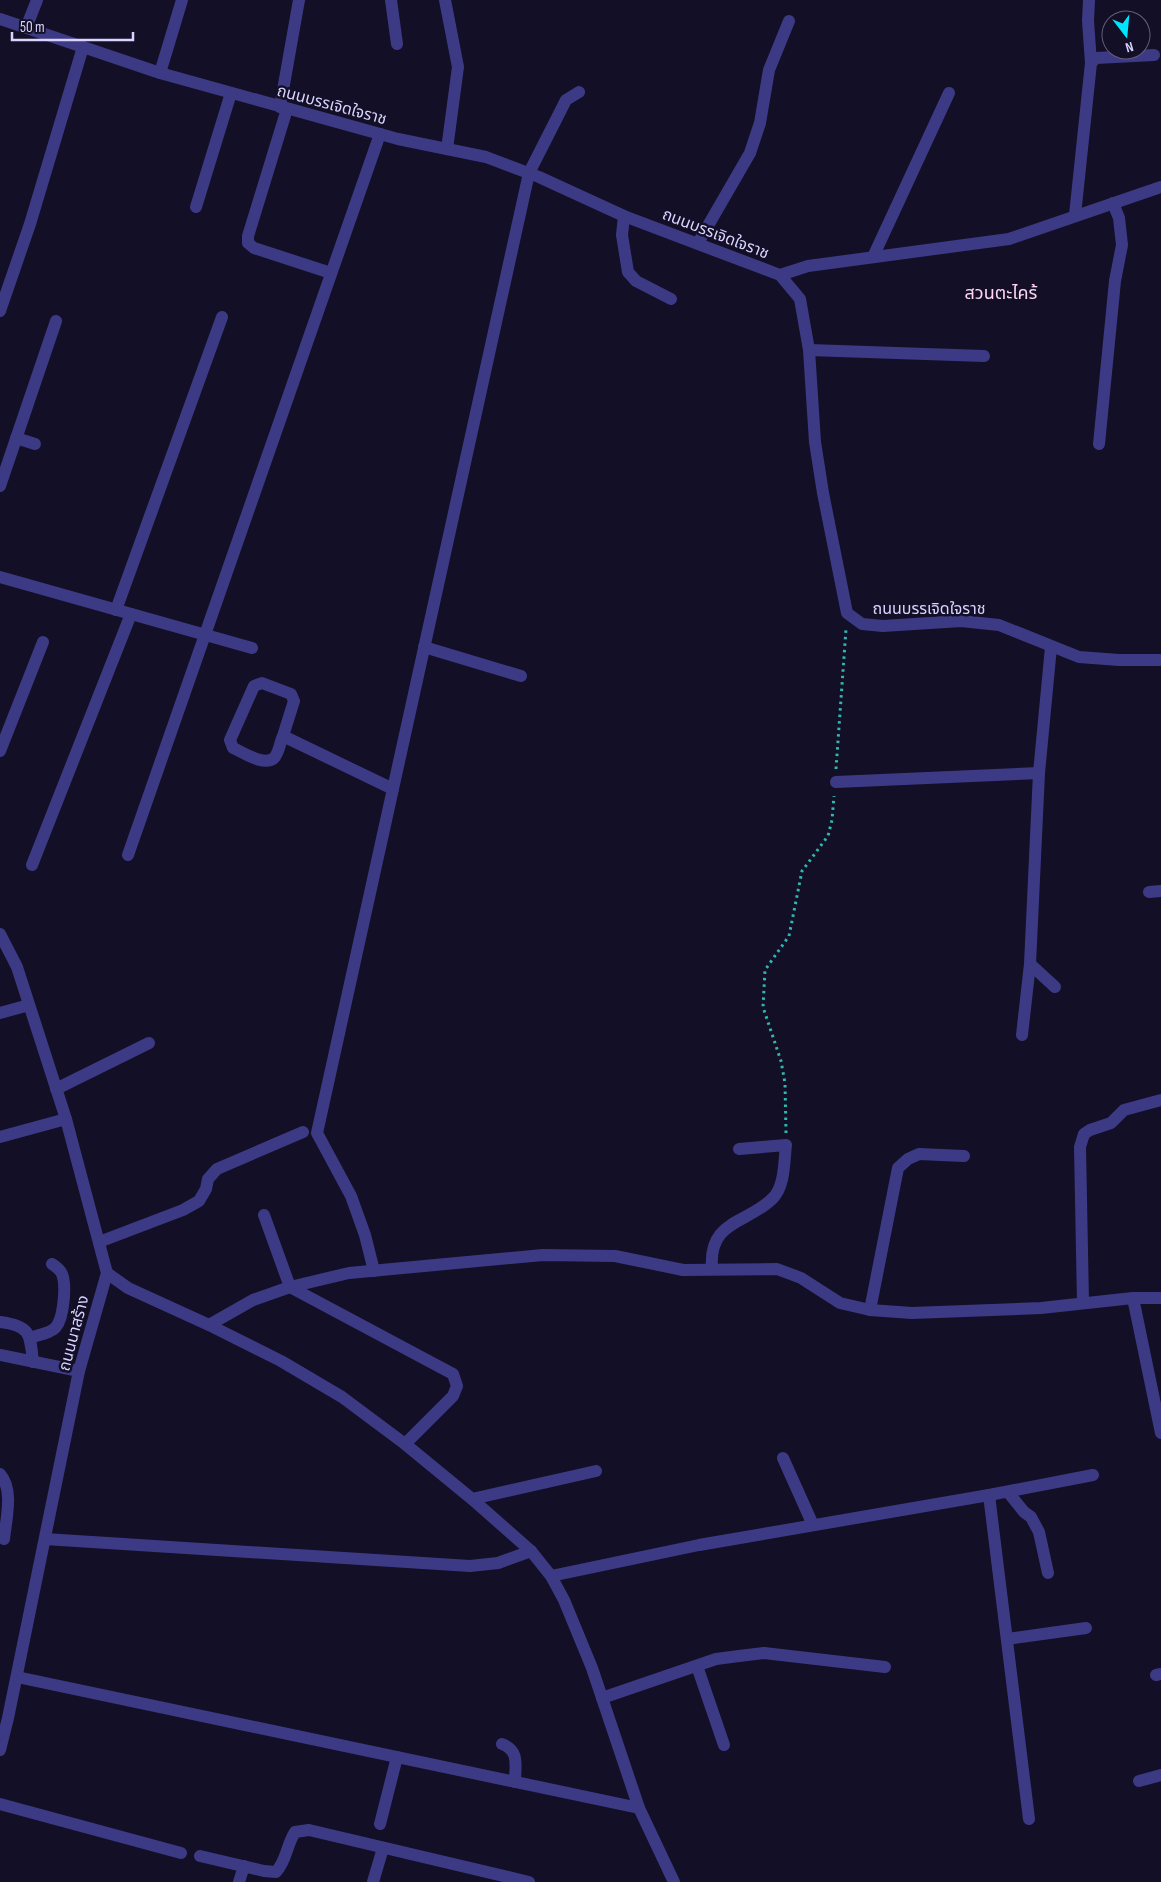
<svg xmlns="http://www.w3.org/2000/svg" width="1161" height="1882" font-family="'Sofia Sans Condensed','Noto Sans Thai',sans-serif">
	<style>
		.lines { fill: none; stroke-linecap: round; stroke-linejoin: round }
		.path { stroke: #2fb8b0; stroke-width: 3; stroke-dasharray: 2.5 4; stroke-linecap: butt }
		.minor { stroke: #3d3a85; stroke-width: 12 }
		.labels { text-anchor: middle; stroke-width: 5; stroke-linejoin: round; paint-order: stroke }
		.street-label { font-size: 16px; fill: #d9d4ff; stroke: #130f26 }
		.neighbourhood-label { font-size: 18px; fill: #ffd6f0; stroke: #130f26 }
	</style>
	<rect width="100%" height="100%" fill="#130f26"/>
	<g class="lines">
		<!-- path -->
		<g class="path">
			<path d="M836,769l10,-140"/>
			<path d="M786,1133l-1,-50 -4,-22 -18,-54 2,-37 24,-34 13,-65 26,-35 4,-16 2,-24"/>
		</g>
		<!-- minor -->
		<g class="minor">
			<path d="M391,0l6,44"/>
			<path d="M445,0l13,67 -11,82"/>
			<path d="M1089,0l-1,21 3,42"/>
			<path d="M0,19l160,54 238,66 88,18 53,20 85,39 156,59 20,24 9,51 6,92 8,51 24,120 15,11 21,2 78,-5 38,4 80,32 40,3h42"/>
			<path d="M26,28l11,-28"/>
			<path d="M160,73l22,-73"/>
			<path d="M280,107l19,-107"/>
			<path d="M287,109l-39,127v7l6,5 77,25"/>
			<path d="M196,207l35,-114"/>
			<path d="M1075,215l16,-152 5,-5 58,-3"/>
			<path d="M624,216l-2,19 6,37 8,9 35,18"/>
			<path d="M698,243l52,-90 10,-30 9,-53 20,-49"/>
			<path d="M873,257l76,-164"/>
			<path d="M780,275l28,-9 201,-27 152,-52"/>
			<path d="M0,311l30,-87 53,-177"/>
			<path d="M809,350l175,6"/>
			<path d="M16,438l19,6"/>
			<path d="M1099,444l16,-163 7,-36 -3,-27 -6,-15"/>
			<path d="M0,486l56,-165"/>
			<path d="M0,577l252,71"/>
			<path d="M116,610l106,-293"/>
			<path d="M424,647l97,29"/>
			<path d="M283,736l11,-35 -3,-7 -29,-11 -8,3 -24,54 3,8c10,4 31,19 41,10 5,-5 6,-16 9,-22l110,53"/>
			<path d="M0,751l43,-109"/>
			<path d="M836,782l203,-9 12,-126"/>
			<path d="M128,855l252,-721"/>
			<path d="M32,865l99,-251"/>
			<path d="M1149,892l12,-1"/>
			<path d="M0,934l17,33 49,152 41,154 -28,98 -71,347 -8,32"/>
			<path d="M1030,964l25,23"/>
			<path d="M0,1013l29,-8"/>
			<path d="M1022,1035l8,-71 9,-191"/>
			<path d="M56,1089l93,-46"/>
			<path d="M0,1137l66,-18"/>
			<path d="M264,1215l26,72 163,87 4,12 -4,10 -48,48"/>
			<path d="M99,1242l84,-32 16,-9 7,-12 2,-10 9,-10 86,-37"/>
			<path d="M712,1269c-4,-50 36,-45 61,-71 12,-12 11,-37 13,-53l-47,4"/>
			<path d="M374,1271l-9,-36 -14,-39 -34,-63 212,-960 37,-73 13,-8"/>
			<path d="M107,1273l21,15 81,37 72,36 61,36 63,47 67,55 59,52 20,25 13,24 28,68 47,140 35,74"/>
			<path d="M1133,1298l28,135"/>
			<path d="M1083,1303l-3,-156 4,-13 6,-4 21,-7 13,-13 37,-10"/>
			<path d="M870,1310l28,-142 10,-9 11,-5 45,2"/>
			<path d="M0,1322c31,4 30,12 33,40"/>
			<path d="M209,1325l44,-25 37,-13 59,-14 194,-18 72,1 68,14 94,-1 24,9 39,25 30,7 42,3 129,-5 92,-10h28"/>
			<path d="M30,1338c8,-3 21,-5 26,-11 8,-10 11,-45 5,-55 -2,-3 -6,-6 -9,-8"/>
			<path d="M0,1355l79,16"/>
			<path d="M783,1458l30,67"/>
			<path d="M0,1474c14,15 6,46 4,65"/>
			<path d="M1008,1492l16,20 7,5 8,15 9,41"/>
			<path d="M989,1495l40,324"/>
			<path d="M472,1499l124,-28"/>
			<path d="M45,1539l425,27 28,-3 33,-12"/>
			<path d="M551,1576l148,-31 290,-50 104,-20"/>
			<path d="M1007,1639l79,-11"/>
			<path d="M697,1666l27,79"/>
			<path d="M1156,1675l5,-1"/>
			<path d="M17,1677l622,131"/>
			<path d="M602,1698l114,-39 23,-3 25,-3 121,14"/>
			<path d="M502,1744c18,7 13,21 13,38"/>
			<path d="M1139,1781l22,-6"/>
			<path d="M0,1804l181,49"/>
			<path d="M380,1824l17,-67"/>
			<path d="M200,1856l64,15 12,1c11,-12 10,-26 19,-40l14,-2 220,52"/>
			<path d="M239,1882l5,-16"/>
			<path d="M373,1882l10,-34"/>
		</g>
	</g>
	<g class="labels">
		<!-- street labels -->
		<g class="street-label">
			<text transform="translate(332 104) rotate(15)" y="6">ถนนบรรเจิดใจราช</text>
			<text transform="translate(716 233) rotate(21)" y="6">ถนนบรรเจิดใจราช</text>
			<text x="929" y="614">ถนนบรรเจิดใจราช</text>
			<text transform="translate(73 1333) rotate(-75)" y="6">ถนนนาสร้าง</text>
		</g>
		<!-- neighbourhood labels -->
		<g class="neighbourhood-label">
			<text x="1001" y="299">สวนตะไคร้</text>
		</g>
	</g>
	<!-- north arrow -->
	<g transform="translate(1126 35) rotate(164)"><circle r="24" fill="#130f26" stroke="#625e7d"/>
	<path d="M0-4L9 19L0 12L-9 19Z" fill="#00e5ff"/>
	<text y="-8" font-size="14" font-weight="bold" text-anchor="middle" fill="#d9d4ff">N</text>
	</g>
	<!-- scale -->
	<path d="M12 32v8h121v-8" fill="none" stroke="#d9d4ff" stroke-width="2.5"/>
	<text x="20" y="32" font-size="15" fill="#d9d4ff" stroke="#130f26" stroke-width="4" paint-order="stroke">50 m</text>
</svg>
